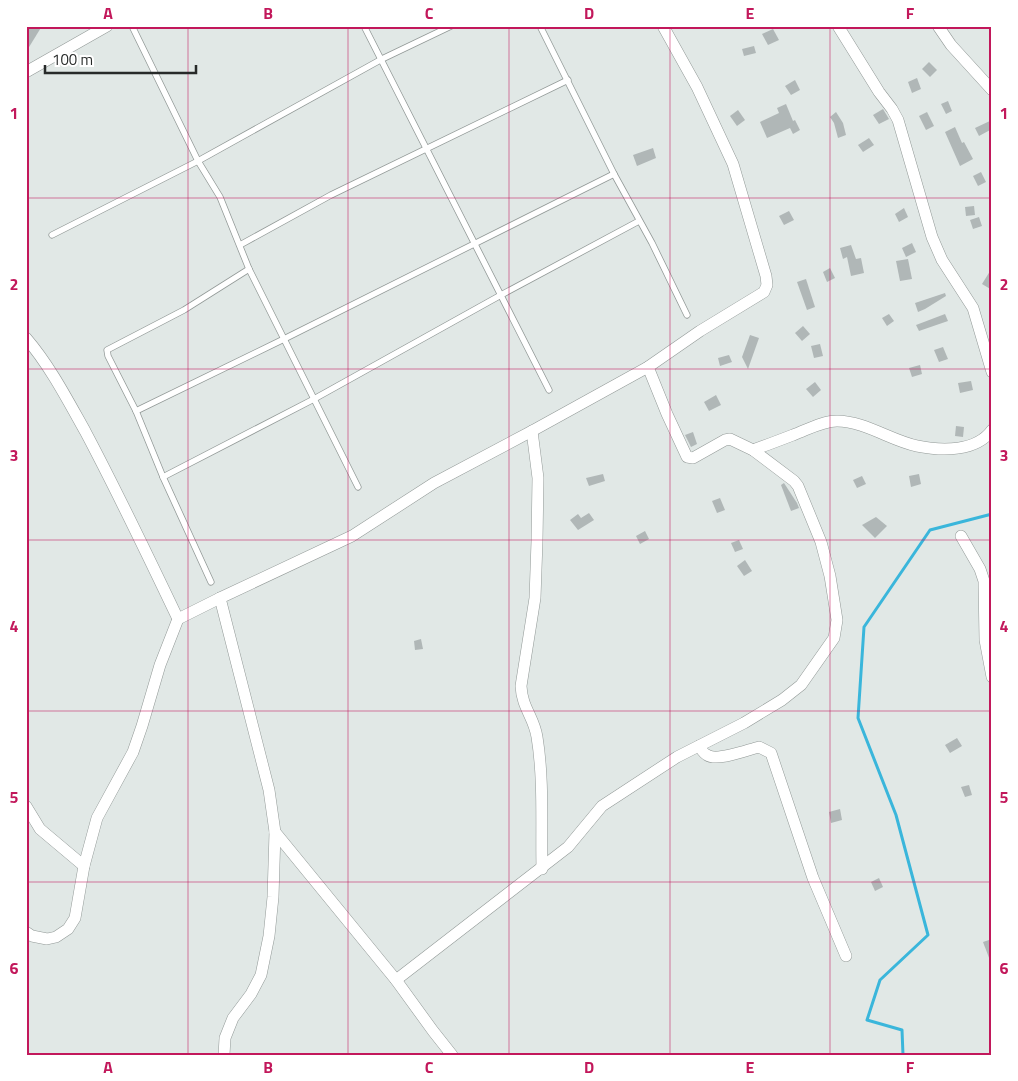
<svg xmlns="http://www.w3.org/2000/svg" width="1018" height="1081" font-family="'Titillium Web',sans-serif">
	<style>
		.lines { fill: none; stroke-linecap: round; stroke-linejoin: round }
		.stream { stroke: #3ab6db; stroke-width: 3 }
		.building { fill: #b0b7b7 }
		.lane-casing { stroke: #929997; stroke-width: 7 }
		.street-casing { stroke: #929997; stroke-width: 12 }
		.lane { stroke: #fff; stroke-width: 5.5 }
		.street { stroke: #fff; stroke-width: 11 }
		.grid { fill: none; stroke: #c2185b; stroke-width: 1; stroke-opacity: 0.55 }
		.neatline { fill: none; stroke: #c2185b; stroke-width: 2 }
		.grid-label { font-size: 16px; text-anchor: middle; font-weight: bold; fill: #c2185b }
	</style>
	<rect width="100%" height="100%" fill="#e1e8e6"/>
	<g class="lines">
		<!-- stream -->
		<path class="stream" d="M903,1055l-1,-25 -35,-10 13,-40 48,-45 -32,-120 -38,-97 6,-91 66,-97 62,-16"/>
	</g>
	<!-- building -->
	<g class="building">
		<path d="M28,26h14l-16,26v-22z"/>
		<path d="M773,29l6,11 -11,5 -6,-11z"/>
		<path d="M754,46l2,7 -12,3 -2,-7z"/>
		<path d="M929,62l8,8 -7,7 -8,-8z"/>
		<path d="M917,78l4,11 -9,4 -4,-11z"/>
		<path d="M795,80l5,10 -9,5 -6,-9z"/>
		<path d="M948,101l4,10 -6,3 -5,-10z"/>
		<path d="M786,104l7,17 2,-1 5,10 -7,4 -3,-6 -23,10 -7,-16 19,-9 -2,-5z"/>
		<path d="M883,109l6,10 -10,5 -6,-9z"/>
		<path d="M738,110l7,10 -8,6 -7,-10z"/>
		<path d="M836,112l7,11 3,12 -8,3 -4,-15 -4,-6z"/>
		<path d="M927,112l7,14 -8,4 -7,-14z"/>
		<path d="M992,120v9l-13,7 -4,-8z"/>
		<path d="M955,127l7,16 2,-1 9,17 -13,7 -15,-34z"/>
		<path d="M869,138l5,7 -11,7 -5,-7z"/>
		<path d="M653,148l3,10 -19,8 -4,-11z"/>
		<path d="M981,172l5,10 -8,4 -5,-10z"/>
		<path d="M974,206l1,9 -9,1 -1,-9z"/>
		<path d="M904,208l4,9 -9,5 -4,-8z"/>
		<path d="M789,211l5,9 -10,5 -5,-9z"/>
		<path d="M979,217l3,9 -9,3 -3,-9z"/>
		<path d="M912,243l4,9 -10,5 -4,-9z"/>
		<path d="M851,245l5,14 5,-1 3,15 -13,3 -4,-19 -4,2 -3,-11z"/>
		<path d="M908,259l4,20 -12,2 -4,-20z"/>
		<path d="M830,268l5,10 -8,4 -4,-10z"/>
		<path d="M992,268v22l-10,-6z"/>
		<path d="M806,279l9,28 -8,3 -10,-28z"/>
		<path d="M945,293l1,3 -21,13 -7,3 -3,-9z"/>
		<path d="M889,314l5,7 -7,5 -5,-8z"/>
		<path d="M945,314l3,7 -29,10 -3,-6z"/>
		<path d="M803,326l7,8 -8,7 -7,-8z"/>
		<path d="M750,335l9,3 -11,31 -6,-12z"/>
		<path d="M820,344l3,12 -9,2 -3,-12z"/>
		<path d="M943,347l5,12 -9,3 -5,-12z"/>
		<path d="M729,355l3,7 -12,4 -2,-8z"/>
		<path d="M920,365l2,9 -10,3 -3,-9z"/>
		<path d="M971,381l2,9 -13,3 -2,-10z"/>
		<path d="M815,382l6,8 -8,7 -7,-8z"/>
		<path d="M716,395l5,10 -12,6 -5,-9z"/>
		<path d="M956,426l8,1 -1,10 -8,-1z"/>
		<path d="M693,432l4,12 -6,3 -6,-12z"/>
		<path d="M603,474l2,7 -16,5 -3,-8z"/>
		<path d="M919,474l2,10 -10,3 -2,-11z"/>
		<path d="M862,476l4,8 -9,4 -4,-8z"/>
		<path d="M784,483l13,20 2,5 -8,3 -10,-26z"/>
		<path d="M720,498l5,12 -8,3 -5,-12z"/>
		<path d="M589,513l5,7 -16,10 -8,-10 8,-6 3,4z"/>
		<path d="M876,517l11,9 -12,12 -13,-13z"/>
		<path d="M645,531l4,8 -9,5 -4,-8z"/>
		<path d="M739,540l4,9 -8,3 -4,-9z"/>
		<path d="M745,560l7,11 -8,5 -7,-10z"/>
		<path d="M421,639l2,10 -8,1 -1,-9z"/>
		<path d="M957,738l5,8 -12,7 -5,-8z"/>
		<path d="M969,785l3,10 -7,2 -4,-10z"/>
		<path d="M840,809l2,11 -11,3 -2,-11z"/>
		<path d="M879,878l4,9 -8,4 -4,-9z"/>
		<path d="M992,939v24h-1l-8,-21z"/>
	</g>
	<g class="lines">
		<defs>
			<g id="lane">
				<path d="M132,26l66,135 22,36 29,72 109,218"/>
				<path d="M364,26l185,364"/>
				<path d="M540,26l74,148 38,69 35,72"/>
				<path d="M52,235l146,-74 184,-102 69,-33"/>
				<path d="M240,245l91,-50 237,-115"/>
				<path d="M136,411l148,-72 330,-165"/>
				<path d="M163,477l151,-78 187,-104 138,-74"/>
				<path d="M211,582l-48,-105 -27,-66 -28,-55 -1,-6 77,-40 65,-41"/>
			</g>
			<g id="street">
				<path d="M838,26l41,66 13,17 6,11 34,117 10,23 31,48 19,64"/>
				<path d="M938,26l13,19 41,45"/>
				<path d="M26,72l81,-46"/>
				<path d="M26,338c24,28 41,61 59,93 33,62 63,125 93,188"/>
				<path d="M532,431l6,47 -1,63 -2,57 -14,88c1,22 13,31 16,51 7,43 4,89 5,132"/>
				<path d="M753,450c14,-5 27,-10 40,-15 14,-5 29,-14 44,-14 27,0 55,20 80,25 25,5 59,6 75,-16"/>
				<path d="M961,536l19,33 4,12 1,59 7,37"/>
				<path d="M699,746c2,3 5,8 8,9 10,7 40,-5 52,-8l12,6 42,125 33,78"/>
				<path d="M26,806l14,23 44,37"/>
				<path d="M26,932l6,4 15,3 9,-2 12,-8 7,-11 9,-52 13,-48 36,-66 9,-26 18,-61 18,-46 42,-21"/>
				<path d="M396,980l172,-133 34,-41 75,-49 67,-34 38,-23 19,-15 33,-47 3,-18 -7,-44 -9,-34 -23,-56 -4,-5 -41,-31 -23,-11 -5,1 -32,18 -6,-1 -20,-43 -19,-47"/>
				<path d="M224,1055l1,-17 8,-20 18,-24 10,-19 8,-39 4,-39 2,-65"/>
				<path d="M452,1055l-19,-24 -37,-51 -121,-148 -6,-42 -49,-192 132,-62 82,-53 98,-52 116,-64 52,-36 64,-39 3,-7 -1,-9 -33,-112 -36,-77 -34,-61"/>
			</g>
		</defs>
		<!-- lane casing -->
		<use href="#lane" class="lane-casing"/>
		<!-- street casing -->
		<use href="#street" class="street-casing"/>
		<!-- lane -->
		<use href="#lane" class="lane"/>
		<!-- street -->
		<use href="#street" class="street"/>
	</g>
	<!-- grid -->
	<path class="grid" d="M188,26v1029M348,26v1029M509,26v1029M670,26v1029M830,26v1029M26,198h966M26,369h966M26,540h966M26,711h966M26,882h966"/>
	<!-- border -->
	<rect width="1018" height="1081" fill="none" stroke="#ffffff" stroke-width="55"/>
	<!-- scale -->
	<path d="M45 65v8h151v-8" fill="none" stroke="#272a29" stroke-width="2.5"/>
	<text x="52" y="65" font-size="15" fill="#272a29" stroke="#ffffff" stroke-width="4" paint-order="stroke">100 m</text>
	<rect x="28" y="28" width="962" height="1026" class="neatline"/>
	<g class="grid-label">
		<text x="108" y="19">A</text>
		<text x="268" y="19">B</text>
		<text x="429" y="19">C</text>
		<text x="589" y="19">D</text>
		<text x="750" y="19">E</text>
		<text x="910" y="19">F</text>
		<text x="14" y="119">1</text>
		<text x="1004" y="119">1</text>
		<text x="14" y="290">2</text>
		<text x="1004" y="290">2</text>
		<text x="14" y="461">3</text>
		<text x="1004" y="461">3</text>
		<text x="14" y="632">4</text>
		<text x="1004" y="632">4</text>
		<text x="14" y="803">5</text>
		<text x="1004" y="803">5</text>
		<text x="14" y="974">6</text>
		<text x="1004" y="974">6</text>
		<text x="108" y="1073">A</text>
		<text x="268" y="1073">B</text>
		<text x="429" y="1073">C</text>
		<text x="589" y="1073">D</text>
		<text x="750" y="1073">E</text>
		<text x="910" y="1073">F</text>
	</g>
</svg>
